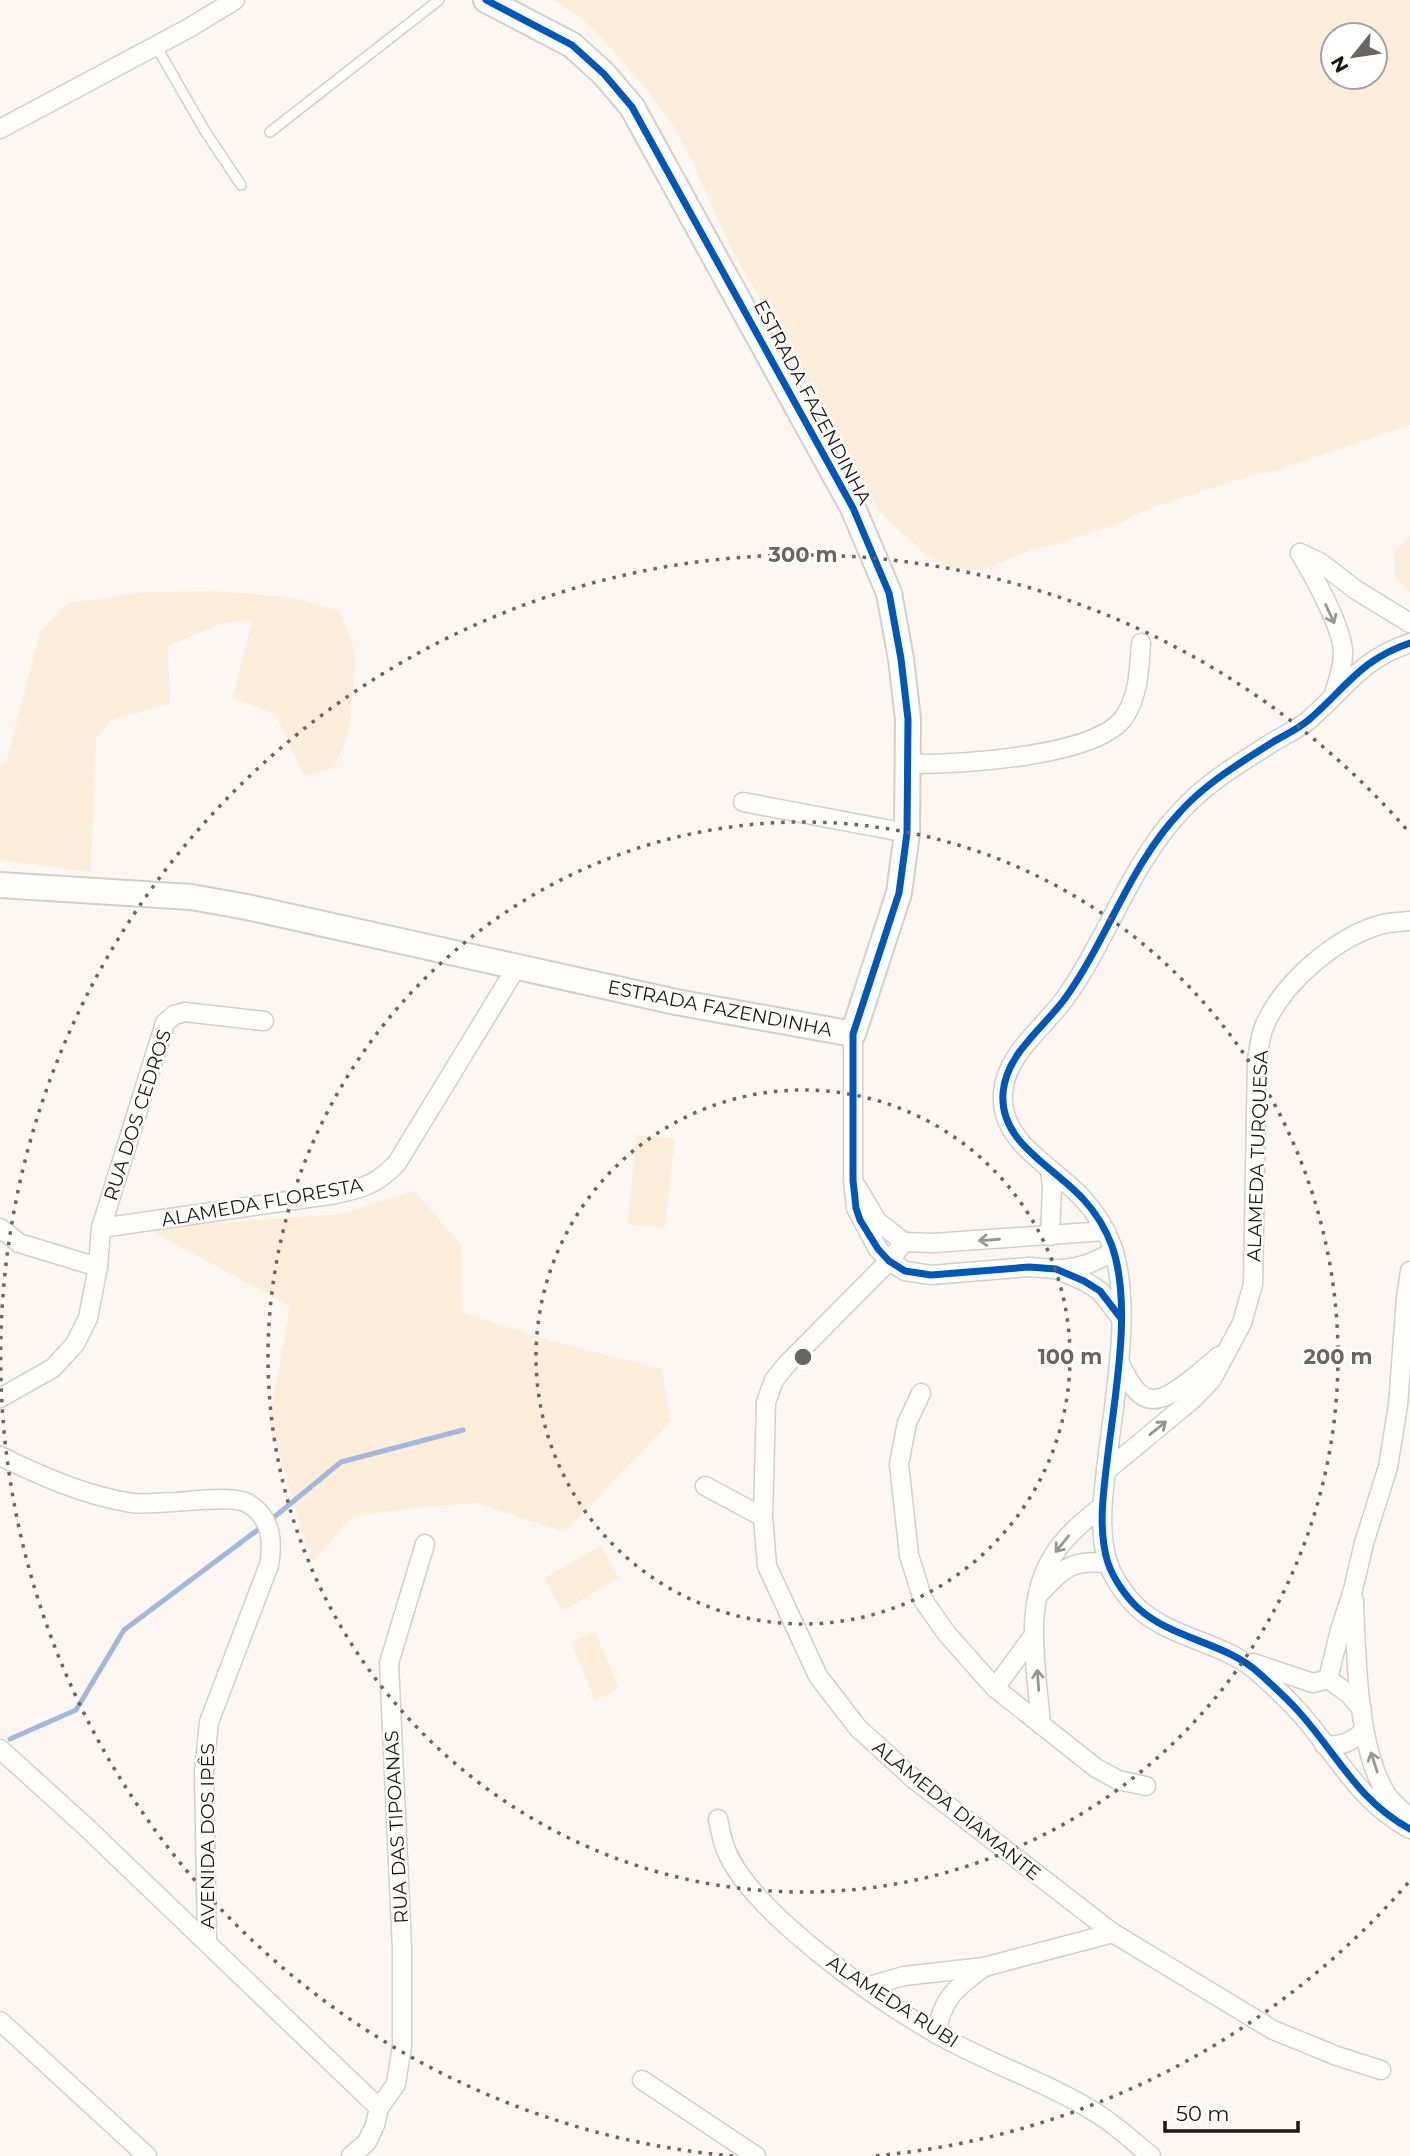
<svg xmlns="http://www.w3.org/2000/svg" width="1410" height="2156" font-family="Montserrat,sans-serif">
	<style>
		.green { fill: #fceddb; fill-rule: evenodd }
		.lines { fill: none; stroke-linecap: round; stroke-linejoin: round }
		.stream { stroke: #a3b7da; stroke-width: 5 }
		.lane-casing { stroke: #d2cec9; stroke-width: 12 }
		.street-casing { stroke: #d2cec9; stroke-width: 21 }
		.secondary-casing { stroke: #d2cec9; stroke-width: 28 }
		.lane { stroke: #fefefd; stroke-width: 9 }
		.street { stroke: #fefefd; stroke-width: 18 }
		.secondary { stroke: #fefefd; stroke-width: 24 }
		.cycleway-casing { stroke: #fff; stroke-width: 11 }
		.cycleway { stroke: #0057b8; stroke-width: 7 }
		.oneway { stroke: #989694 }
		.ring { fill: none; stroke: #696561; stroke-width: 3.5; stroke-dasharray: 3.5 7 }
		.labels { text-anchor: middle; stroke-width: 5; stroke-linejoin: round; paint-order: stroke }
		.street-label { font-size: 19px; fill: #1b1713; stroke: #fff }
		.centre { fill: #696561; stroke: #fff; stroke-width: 3.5 }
		.ring-label { font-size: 21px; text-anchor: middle; font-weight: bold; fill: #696561; stroke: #fff; stroke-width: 5; stroke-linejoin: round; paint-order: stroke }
	</style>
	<rect width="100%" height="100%" fill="#fbf6f1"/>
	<!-- green -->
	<g class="green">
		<path d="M552,0h858v425l-136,46 -21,4 -69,22 -43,15 -21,11 -63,21 -26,6 -41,17 -27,4 -20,-7 -20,-12 -43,-39 -150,-267 -38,-84 -18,-35 -26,-36 -49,-56 -17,-16zM1333,35h42v42h-42z"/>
		<path d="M1410,535v58l-15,-16v-24z"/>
		<path d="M214,591l76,6 50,14 16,44 -8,82 -14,31 -30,8 -29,-62 -42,-16 19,-78 -30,3 -54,23 2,57 -58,17 -16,18 -5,134 -91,-12v-94l7,-5 33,-129 28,-29 76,-11z"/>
		<path d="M637,1135l38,4 -10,89 -38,-4z"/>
		<path d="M414,1191l47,54 1,67 89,29 111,28 9,52 -106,111 -88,-29 -65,5 -60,9 -40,46 -43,-141 21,-116 -144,-78 195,-14z"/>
		<path d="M601,1546l18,32 -57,33 -18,-33z"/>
		<path d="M595,1632l24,57 -24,11 -24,-58z"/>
	</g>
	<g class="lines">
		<!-- stream -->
		<path class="stream" d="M10,1739l66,-29 48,-80 143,-107 74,-61 122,-32"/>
		<defs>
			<g id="lane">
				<path d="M156,46l49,85 36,54"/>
				<path d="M270,132l169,-132"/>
			</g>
			<g id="street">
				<path d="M0,129l189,-101 46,-28"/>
				<path d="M1300,553c13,22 43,75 43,100 0,13 -4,25 -8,37"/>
				<path d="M1300,553l21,10 35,27 54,33"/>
				<path d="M1410,643c-48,16 -63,43 -98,74 -11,11 -26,17 -39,25 -33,21 -67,41 -93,70 -50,53 -72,126 -114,185 -21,30 -60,56 -63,96 -4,50 52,74 81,107 12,13 22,30 28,46 21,60 2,153 -5,216 -4,32 -9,70 1,101 5,15 18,34 30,45 35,32 88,34 122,66 13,12 27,24 39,38 38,42 58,88 111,117"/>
				<path d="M909,764c48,0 189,-6 216,-48 14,-23 14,-46 16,-73"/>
				<path d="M743,802l164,31"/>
				<path d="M853,1034v146l3,28 22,41 11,12 16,10 26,4 98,-8 27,2 28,12 16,10 20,26"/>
				<path d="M1050,1170l2,17 -2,49"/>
				<path d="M857,1187l20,34 27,21 29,1 173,-12"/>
				<path d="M0,1228l19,15 79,24"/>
				<path d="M101,1228l235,-34c28,-6 41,-10 61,-31l119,-195"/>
				<path d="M904,1242l-15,19 -102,103 -13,16 -8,22 -3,115 4,49 51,110 40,52 57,52 198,153 160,97 64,26 44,14"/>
				<path d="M1060,1269c21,-1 35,-7 54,-18"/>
				<path d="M1119,1361c19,42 32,50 70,20 10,-8 20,-16 30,-25"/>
				<path d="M921,1393l-14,30 -8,41 10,91 14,45 24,34 48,54 101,80 22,12 28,6"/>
				<path d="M0,1398l53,-30 22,-24 13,-26 10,-51 3,-39 64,-205 9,-8 11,-3 79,9"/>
				<path d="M0,1456c41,20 86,40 132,47 13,2 29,-1 43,-1 17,-1 61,-7 74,2 23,15 24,37 20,61l-60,157 -5,49 3,171"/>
				<path d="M1106,1471l87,-72 19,-20 30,-56 11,-39 4,-225c2,-10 3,-22 7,-32 18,-44 73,-91 119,-103 9,-2 18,-2 27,-3"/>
				<path d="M705,1486l58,31"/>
				<path d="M1041,1592c25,-26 31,-32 67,-29"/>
				<path d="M1354,1600c2,54 3,149 33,195 6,9 15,16 23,22"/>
				<path d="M1253,1663l60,20 15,-4 12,-49 13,-40 11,-47 24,-76 10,-62 8,-107 4,-27"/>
				<path d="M1328,1679l21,15 13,15"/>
				<path d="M995,1688l38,-52"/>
				<path d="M1041,1725c-4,-54 -19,-120 12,-169 12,-20 31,-35 49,-50"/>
				<path d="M1324,1745c17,2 27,-3 40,-14"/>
				<path d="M0,1749l85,77 294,282"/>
				<path d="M718,1819c2,10 4,21 8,31 25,62 150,149 209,183 53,31 114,49 166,83 18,12 34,27 50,40"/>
				<path d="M866,1987l38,-11 80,-9 129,-34"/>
				<path d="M0,2021l147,135"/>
				<path d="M936,2034c6,-35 19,-46 47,-66"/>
				<path d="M642,2080l114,76"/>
				<path d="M351,2156l16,-14 8,-17 4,-17 17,-24 6,-39v-96l-13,-286 36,-119"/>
			</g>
			<path id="secondary" d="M0,885l191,12 56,10 429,95 177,32 46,-141 8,-60 1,-114 -7,-60 -12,-66 -36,-85 -221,-401 -28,-33 -32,-29 -86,-45"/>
		</defs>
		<!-- lane casing -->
		<use href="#lane" class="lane-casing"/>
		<!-- street casing -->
		<use href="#street" class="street-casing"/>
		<!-- secondary casing -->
		<use href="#secondary" class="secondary-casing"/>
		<!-- lane -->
		<use href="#lane" class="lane"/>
		<!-- street -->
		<use href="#street" class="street"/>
		<!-- secondary -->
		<use href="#secondary" class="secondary"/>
		<defs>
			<g id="cycleway">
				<path d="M486,0l86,45 32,29 28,33 221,401 36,85 12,66 7,60 -1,114 -8,60 -46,141v146l3,28 4,12 18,29 11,12 16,10 26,4 98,-8 27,2 28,12 16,10 20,26"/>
				<path d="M1410,643c-48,16 -63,43 -98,74 -11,11 -26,17 -39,25 -33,21 -67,41 -93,70 -50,53 -72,126 -114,185 -21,30 -60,56 -63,96 -4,50 52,74 81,107 12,13 22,30 28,46 21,60 2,153 -5,216 -4,32 -9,70 1,101 5,15 18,34 30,45 35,32 88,34 122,66 13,12 27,24 39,38 38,42 58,88 111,117"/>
			</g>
		</defs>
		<!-- cycleway casing -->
		<use href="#cycleway" class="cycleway-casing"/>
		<!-- cycleway -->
		<use href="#cycleway" class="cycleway"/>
	</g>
	<!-- one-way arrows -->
	<defs><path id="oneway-shaft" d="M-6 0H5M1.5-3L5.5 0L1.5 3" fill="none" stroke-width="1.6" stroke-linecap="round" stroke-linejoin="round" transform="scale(1.75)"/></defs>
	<g class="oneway">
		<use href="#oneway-shaft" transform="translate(1330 614) rotate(65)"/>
		<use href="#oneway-shaft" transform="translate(989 1240) rotate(176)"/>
		<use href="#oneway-shaft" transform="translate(1158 1428) rotate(-39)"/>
		<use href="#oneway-shaft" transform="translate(1062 1544) rotate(129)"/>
		<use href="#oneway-shaft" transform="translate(1038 1680) rotate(-94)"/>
		<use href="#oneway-shaft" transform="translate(1374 1762) rotate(-108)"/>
	</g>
	<!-- distance rings -->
	<g class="ring">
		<circle cx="803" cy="1357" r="267"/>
		<circle cx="803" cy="1357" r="535"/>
		<path d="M1408 1883A802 802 0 0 1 873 2156M733 2156A802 802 0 1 1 1408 831"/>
	</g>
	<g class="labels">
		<!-- street labels -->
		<g class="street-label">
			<text transform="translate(813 402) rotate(62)" y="7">ESTRADA FAZENDINHA</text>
			<text transform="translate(720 1008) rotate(11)" y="7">ESTRADA FAZENDINHA</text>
			<text transform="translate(137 1115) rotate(-72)" y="7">RUA DOS CEDROS</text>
			<text transform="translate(1257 1156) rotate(-88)" y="7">ALAMEDA TURQUESA</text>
			<text transform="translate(262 1202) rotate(-10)" y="7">ALAMEDA FLORESTA</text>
			<text transform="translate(957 1810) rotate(39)" y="7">ALAMEDA DIAMANTE</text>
			<text transform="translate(396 1827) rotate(-93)" y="7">RUA DAS TIPOANAS</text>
			<text transform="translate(207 1836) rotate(-90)" y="7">AVENIDA DOS IPÊS</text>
			<text transform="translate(893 2001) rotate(33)" y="7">ALAMEDA RUBI</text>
		</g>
	</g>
	<circle cx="803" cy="1357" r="10" class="centre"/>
	<g class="ring-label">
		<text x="803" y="562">300 m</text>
		<text x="1070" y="1364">100 m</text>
		<text x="1338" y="1364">200 m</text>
	</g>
	<!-- north arrow -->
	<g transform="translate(1354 56) rotate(240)"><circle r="33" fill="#ffffff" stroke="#a4a2a1" stroke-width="2"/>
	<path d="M0-5L12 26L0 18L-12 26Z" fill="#696561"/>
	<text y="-10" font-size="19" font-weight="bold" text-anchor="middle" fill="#1b1713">N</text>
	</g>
	<!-- scale -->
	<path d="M1165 2121v10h133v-10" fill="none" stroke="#1b1713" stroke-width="3.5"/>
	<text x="1176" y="2121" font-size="21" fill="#1b1713" stroke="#ffffff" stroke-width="5" paint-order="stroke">50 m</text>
</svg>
